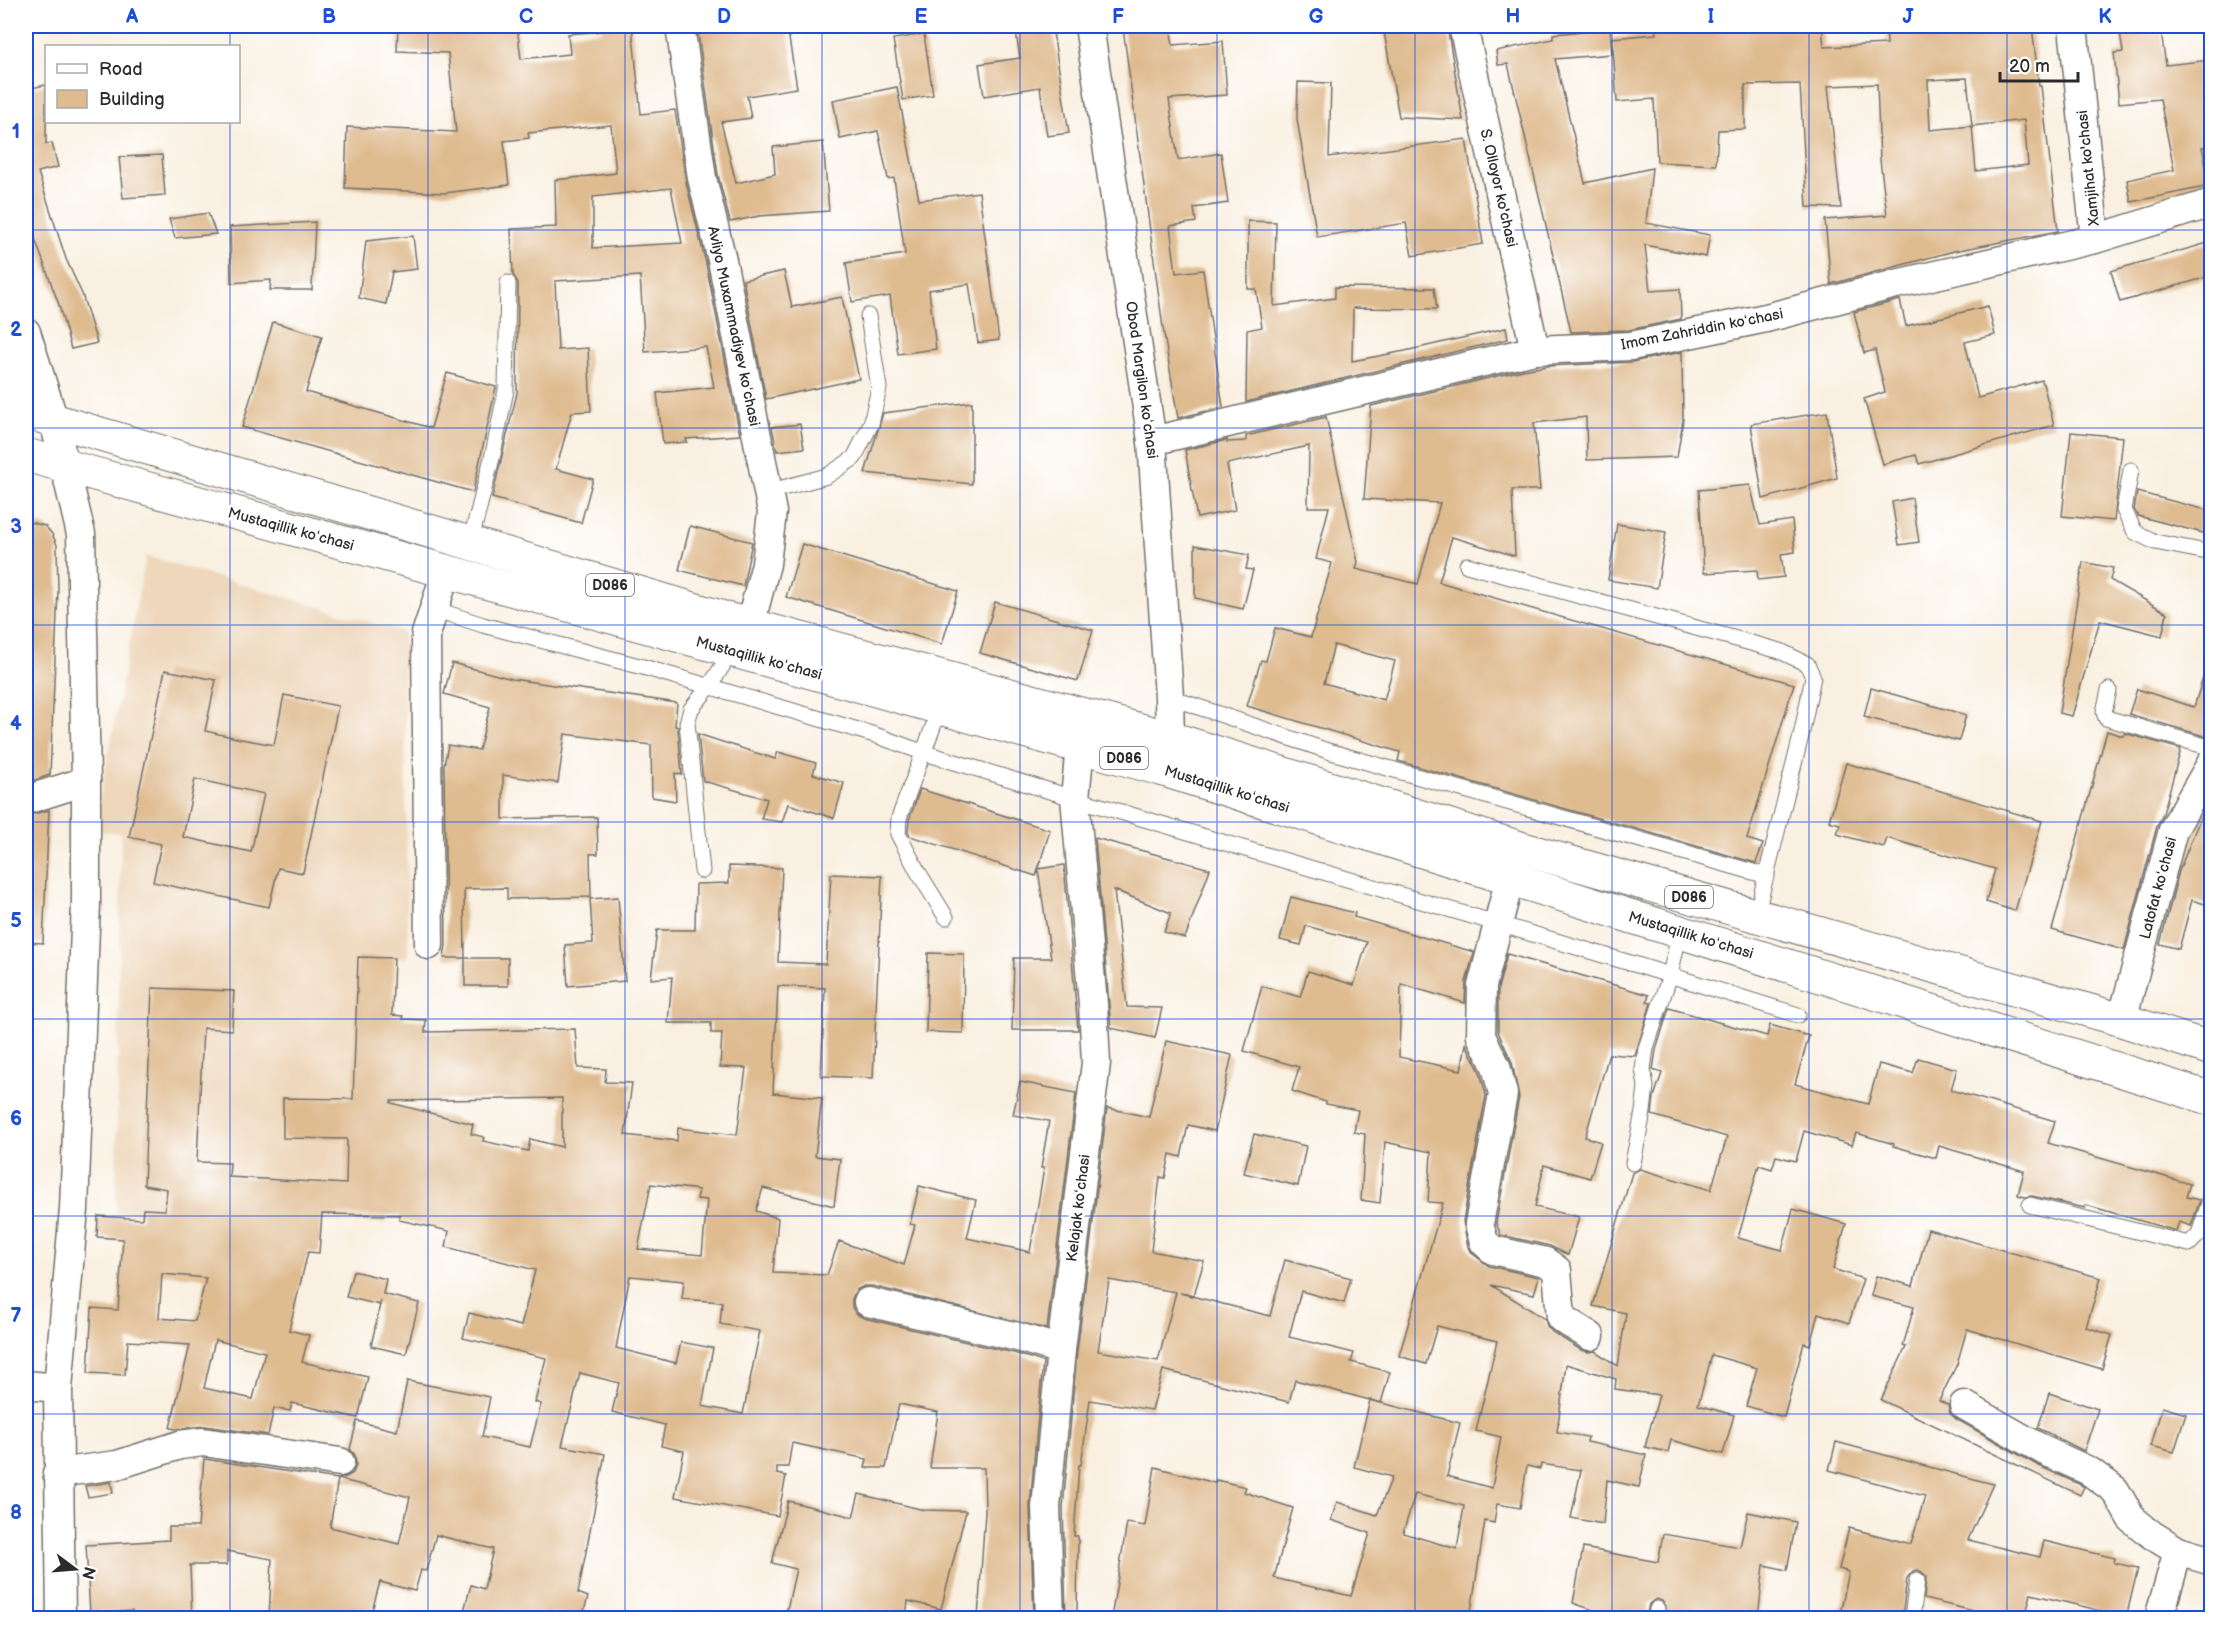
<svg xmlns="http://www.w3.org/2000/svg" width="2237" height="1644" font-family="'Balsamiq Sans',sans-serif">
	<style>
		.built { fill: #eed7bb }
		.building { fill: #dfbb90; fill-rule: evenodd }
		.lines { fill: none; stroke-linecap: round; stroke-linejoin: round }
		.service-casing { stroke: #73706b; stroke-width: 17 }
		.minor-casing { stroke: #73706b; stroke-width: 31 }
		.primary-casing { stroke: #73706b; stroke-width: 35 }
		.service { stroke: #fff; stroke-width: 15 }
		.minor { stroke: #fff; stroke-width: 28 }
		.primary { stroke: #fff; stroke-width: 33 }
		.grid { fill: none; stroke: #1d4ed8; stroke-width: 1.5; stroke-opacity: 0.55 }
		.labels { text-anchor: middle; stroke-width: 6; stroke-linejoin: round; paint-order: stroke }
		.shield { fill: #fff; stroke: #6b6b6b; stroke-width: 1.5 }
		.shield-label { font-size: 14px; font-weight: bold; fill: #2b2b2b }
		.street-label { font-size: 15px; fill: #2b2b2b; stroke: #fff }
		.neatline { fill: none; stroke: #1d4ed8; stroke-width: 2 }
		.grid-label { font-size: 20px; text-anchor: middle; font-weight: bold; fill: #1d4ed8 }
	</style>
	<rect width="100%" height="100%" fill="#fff"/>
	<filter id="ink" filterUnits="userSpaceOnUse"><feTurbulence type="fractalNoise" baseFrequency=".0167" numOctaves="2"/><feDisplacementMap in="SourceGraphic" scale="12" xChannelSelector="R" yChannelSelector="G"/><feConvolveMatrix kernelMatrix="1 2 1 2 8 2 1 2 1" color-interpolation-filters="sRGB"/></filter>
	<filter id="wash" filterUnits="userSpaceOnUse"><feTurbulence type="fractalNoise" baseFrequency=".008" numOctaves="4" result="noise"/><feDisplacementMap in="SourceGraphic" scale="24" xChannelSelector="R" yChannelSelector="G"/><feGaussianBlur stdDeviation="1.35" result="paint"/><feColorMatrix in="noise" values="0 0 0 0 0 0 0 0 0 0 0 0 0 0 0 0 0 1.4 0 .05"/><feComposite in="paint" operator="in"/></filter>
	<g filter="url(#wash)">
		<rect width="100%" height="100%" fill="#f9f0e1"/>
		<!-- built -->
		<path class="built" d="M146,556l258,76 4,326h-12l-1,56 11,1 -20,208 -156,-2 -114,-8 5,-380 -27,-2z"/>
		<g id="blocks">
			<!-- building -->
			<g class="building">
				<path d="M398,26h119l4,33 49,-5 -2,-20 34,-3 -1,-5h31l9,88 34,-4 11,72 20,82 34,171 -54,4 1,3 -24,2 -6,-51 57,-6 -8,-40 -61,5 -5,-76 -85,5 3,69 30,-2 3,63 -19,1 -16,57 37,10 -12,44 -89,-25 25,-105 1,-110 -5,-8 -2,-46 45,-2 -1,-47 61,-7 -5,-48 -83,8 1,5 -25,3 5,44 -65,8 -99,-5 2,-61 109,5 -8,-79 -51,-2zM671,188l11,55 -89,5v-51z"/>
				<path d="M697,26h90l10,62 -50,8 4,22 -30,4 15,61 39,-9 -2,-27 50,-5 6,69 -70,5 -29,6 -12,-47z"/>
				<path d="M1015,26h37l17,107 -22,3 -7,-49 -56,9 -5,-32 41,-6z"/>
				<path d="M1140,26h30l3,19 50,-4 4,54 -58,4 9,61 43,-7 7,50 -34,5 2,14 -26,4 6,47 27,-3 20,137 -45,11 -15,-90 -40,-300z"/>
				<path d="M1383,26h64l16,94 -64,-3z"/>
				<path d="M1655,26h167l2,21 63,-3 -1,-18h146l7,60h2l17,145 -104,20 -123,33 -6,-64 62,-5 -7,-55 -3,-76 -49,2 13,122 -34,-1 -7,-123 -55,1v44l-27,1 -2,35 -59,-3 -3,-63 -37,3 -5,-64 44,-4zM1967,78l5,48 -42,4 -2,-50zM2024,120l4,45 -52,6 -4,-45z"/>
				<path d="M2119,26h41l6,39 45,-5v86l-9,1 8,39 -79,16 -4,-22 47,-10 -14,-71 -41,4 -5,-50 9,-1z"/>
				<path d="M1610,29l2,25 -57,5 30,124 67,-15 -6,55 64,12 -4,22 -61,-12 5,46 30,-2 1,30 -52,11 -58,2 -63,-268 -10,1 -2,-14 57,-12v-5z"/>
				<path d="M924,34l9,61 -30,5 -10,-61z"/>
				<path d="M1298,82l33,1 -2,74 137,-18 17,105 -71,12 -6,-33 -89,14 -20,-118z"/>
				<path d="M46,85v59l6,-1 6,24 -20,5 28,87 16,35 15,49 -26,6 -12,-44 -33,-91v-125z"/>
				<path d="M897,87l22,113 60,-8 20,148 -21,3 -9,-59 -40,6 7,59 -38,5 -8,-58 -38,6 -6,-39 59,-9 -11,-76 -6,1 -10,-48 -38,8 -7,-39z"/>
				<path d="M162,155l3,40 -42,3 -4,-41z"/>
				<path d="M208,213l8,21 -41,4 -6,-19z"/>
				<path d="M1248,221l28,1 -2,84 61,-8v-11l99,1 3,21 -84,-1 -1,53 53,-10 101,-23 2,11 -262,63 1,-72 15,-3 -6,-38h-8z"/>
				<path d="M315,222l-3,68h-42l1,-10 -40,3 -1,-56z"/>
				<path d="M413,236l4,33 -25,3 -6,32 -27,-6 7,-57z"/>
				<path d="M2211,242v34l-91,26 -9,-31z"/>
				<path d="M784,271l8,36 50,-10 17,82 -93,20 -23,-119z"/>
				<path d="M1900,300l6,26 82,-20 7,29 -30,7 13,56 64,-18 12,45 -135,39 -3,-9 -33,9 -19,-65 21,-7 -10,-42 -11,3 -10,-41z"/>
				<path d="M273,322l49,14 -16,56 125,36 16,-55 49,14 -23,105 -231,-65z"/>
				<path d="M1682,352l1,68 -6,37 -90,3 -1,-43 -52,6 6,67h-28l3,66 -63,-19 -13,45 355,102 -47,155 16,5 -7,19 -358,-102 2,-9 -153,-46 14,-46 5,1 9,-33 36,9 21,-74 -16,-4 13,-52h-21l1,-61 -82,18 8,46 -38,8 -12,-68 42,-10v2l19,-1v-5l80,-19 32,145 -2,7 62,15 22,-81 -76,-4 7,-93 152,-36 24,-4 85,-4zM1334,645l61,16 -11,39 -60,-17z"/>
				<path d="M972,402v82l-107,-11 18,-60z"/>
				<path d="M1827,412l10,66 -74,21 -12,-75z"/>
				<path d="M800,424l4,24 -27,3 -5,-24z"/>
				<path d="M2071,432l52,5 -9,84 -52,-5z"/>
				<path d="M1750,485l10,40 32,-5 3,32 -14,2 3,23 -26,3 -1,-10 -53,3 -5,-83z"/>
				<path d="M2137,492l74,19v24l-73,-19 -4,-7z"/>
				<path d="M1912,498l7,44 -20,3 -7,-43z"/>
				<path d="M26,521l19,5 7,8 5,11 1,46 -8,184 -24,8z"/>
				<path d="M1617,524l49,8 -9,56 -49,-8z"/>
				<path d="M690,526l62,16 -9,44 -64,-16z"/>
				<path d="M802,544l156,47 -16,53 -156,-47z"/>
				<path d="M1195,545l54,10 -3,14 7,1 -10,39 -48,-11z"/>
				<path d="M2083,562l30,6 -3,12 57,33 -5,23 -62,-16 -28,96 -13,-3z"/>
				<path d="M995,602l98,28 -15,51 -98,-28z"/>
				<path d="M452,663l60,16 165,24 -2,23 3,1 4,48 -7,-2 1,28 -24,-4 -1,-52 -86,-11 -7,49 -55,-8v44l94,-2 1,37h-8l1,43 -84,2v-11l-43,1 1,69h-21l2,-13 -2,-180 4,-20 31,5 11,-43 -46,-13z"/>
				<path d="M2207,665l4,1v72l-82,-24 8,-25 57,18z"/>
				<path d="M165,670l51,10 -11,51 36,8 33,6 10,-50 54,11 -35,167 -25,-5 -9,39 -116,-25 8,-38 -32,-7zM195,779l69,15 -13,58 -68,-15z"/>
				<path d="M1871,688l95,27 -7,26 -95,-24z"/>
				<path d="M2107,731l16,5 1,-3 57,16 -18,65 -6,12 -33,124 -72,-20z"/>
				<path d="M698,734l77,25 3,-7 38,11 -3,11 31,9 -10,35 -46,-14 -6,18 -21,-3 6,-20 -64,-18z"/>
				<path d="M1846,763l196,58 -27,90 -29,-9 9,-33 -108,-31 -3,9 -47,-13 3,-10 -11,-3z"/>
				<path d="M920,789l130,41 -14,46 -126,-40 -2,-4 1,-12z"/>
				<path d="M2211,796v110l-19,-6 -13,49 -19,-5 19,-73 24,-60z"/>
				<path d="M49,810l-6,133 -17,-1v-126z"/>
				<path d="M1095,838l115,31 -25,69 -21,-6 7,-19 -57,-23 13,117 35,1 -7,30 -44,-10z"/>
				<path d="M1064,865l14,165h-66l2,-72h37l-13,-89z"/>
				<path d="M729,866l53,2 -4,94 48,2 5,-90 51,2 -9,202 -52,-2 4,-88 -47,-2 -5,107 49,5 -7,58 25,3 -6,47 -71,-18 -7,23 22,7 -5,55 54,2 12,-34 65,24 11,-40 -5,-1 9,-38 57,14 -9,38 63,14 14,-84h-3l8,-47 -36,-6 7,-33 56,11 -29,236 -175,-43h-8l-8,4 -4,9v8l4,7 8,4 150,35 29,9 -13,143 4,113h-56l7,-106 -1,-44h-54l8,-56 -39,-8 -13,64h-21l2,-9 -75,-16 -4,24h-11v7l9,2 -8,40 -103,-19 9,-46 -23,-5 4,-21 -53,-13 7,-29 -39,-10 -18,73 43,8 -27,139 10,4 -6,21h-12l-18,-5 -2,5h-88l9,-33 13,4 9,-40 -57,-14 -10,36 -5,-1 -6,21 -35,-9 -10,36h-101l3,-59 -45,-8v14h-37l2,53h-62l2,-7 -42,2 -4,-68 83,-5v-13h29l6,-68 134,20 8,-2 7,-4 3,-8 -1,-10 -5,-6 7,-28 40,10 10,-50 83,16 -8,40 48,10 11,-43 -6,-2 11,-44 -83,-20 6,-25 52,13 14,-56 -89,-23 3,-16 -50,-11 1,-5 -78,-1 -3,39 -11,-1 -19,78 20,5 -7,27 66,15 -10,41 -66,-15 -2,8 -16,-3 -6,27 -63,-9 -29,3 -6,-1 20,-83 -62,-4 -3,34 -37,-2 4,-65 26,2 5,-71 -26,-2 1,-21 44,3 1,-10 22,1 2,-21 -23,-4 8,-197 82,3 -2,39 -29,-2 -6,134 33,1 -1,14 117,7 1,-45 -64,-1v-40l70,1 5,-142 36,1 -2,57 11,1v3l23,1 -1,12 150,-3 3,39 28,1 -1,13 27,1 -7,52 52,6 1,-13 59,7 9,-67 -26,-1 2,-34h-11v-10h-43l4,-46 -21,2 6,-49h38l1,-46 33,-1zM562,1098v49l-32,-8 -2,12 -45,-10 1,-4 -13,-3 2,-10 -82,-21v-2zM651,1184l48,6 -2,9 10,1 -5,55 -64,-6zM162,1274l44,4 -11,43 -36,-3zM630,1276l54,5 -2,18 40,3 -2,22 40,7 -17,83 -41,-8 11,-58 -32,-6 -5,21 -60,-15zM215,1340l50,12 -12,47 -49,-11zM338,1479l72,18 -11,47 -69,-17z"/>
				<path d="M618,897l7,84 -57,5 -3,-41 28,-2 -3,-44z"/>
				<path d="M1291,897l64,16 -1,4 120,35 -8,30 -1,21 -64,-19 -2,73 62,13 5,-26 14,28 6,23 -23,126 5,26 5,7 16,12 50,11 -5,17 -43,-9 54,34 2,7 5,6 29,18 8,2 6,-1 23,15 8,-53 -33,-7 39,-133 8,-4 71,21 16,-53 -75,-22 2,-18 8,-24 -9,-3 3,-20 13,-42 98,28 3,-11 39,11 -14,48 73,20 11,-40 34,9 5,-15 39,11 -6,21 104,31 -7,22 142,41 -4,13 14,3 -9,26 -12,-4 -3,9 -90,-26 -1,3 -53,-12 -7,1 -7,-2 6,-24 -85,-25 -3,12 -43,-12 1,-2 -38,-11 -4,12 -48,-14 -8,30 -20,-5 -4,13 -13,-4 -21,73 44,12 11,-41 53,15 -13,45 30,10 -14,44 -31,-10 -8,32 -6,-2 -20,74 -38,-11 11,-38 -45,-13 -14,50 36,10 -11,39 -52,-14 -3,12 -23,-5 14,-52 -44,-6 1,-10 -50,-15 -9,68 31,5 -1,5 59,13 -7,32 -32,-7 -4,44 -32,-6 10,-48 -40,-6 -1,5 -13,-3 -7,42 -23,-4 -3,19 -9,-2 -15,97h-359l16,-95 18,3 10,-59 60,16 1,-3 30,7 -2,5 49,16 -19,70 77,18 19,-63 -39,-13 6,-18 40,13 15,-38 -38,-10 16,-67 90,23 -13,53 45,12 9,-51 -25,-6 21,-90 -60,-15 -11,38 -27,-8 44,-153 -15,-1 3,-50 -46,-10 -5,61 -19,-3 4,-66 -11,-2 4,-22 -32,-6v-2l-34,-11 7,-24 -55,-16 18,-65 38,11 8,-26 46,14 13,-43 -61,-16 -5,19 -21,-5zM1415,1494l49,12 -7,43 -54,-16z"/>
				<path d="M928,953l36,1 -1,79 -37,-1z"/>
				<path d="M1507,954l142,41 -2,7 4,1 -16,53 -26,-2 -24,83 16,5 -11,36 -46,-13 -9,42 44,10 -11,38 -18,-9 -49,-11 -5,-12 23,-126 -7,-35 -14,-30v-44z"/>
				<rect x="465" y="958" width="43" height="28"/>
				<path d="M1166,1041l66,14 -17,76 -27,-6 -7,32 -11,-3 -5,24 -5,-1 -9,74 53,10 -10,34 -14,-2 90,23 15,-56 66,18 -7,25 -43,-12 -12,46 65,16 -3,9 39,10 -9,31 -86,-23 -6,22 -126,-32 -11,40 -62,-10 -9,65h-2l-5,71h4l-1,82h-11l-3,-111 14,-155 30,-244 42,9zM1109,1280l67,12 -18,69 -60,-10z"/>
				<path d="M1254,1134l52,12 -8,40 -54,-13z"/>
				<path d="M1928,1229l173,49 -15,49 26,8 -10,34 -135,-40 -10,35 -18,37 9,4 2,8 6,6 81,46 44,20 3,2 -4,8 -199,-95 25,-53 -3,-1 11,-39 -43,-11 5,-20 37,10z"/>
				<path d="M353,1271l33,8 -3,15 36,9 -13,51 -35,-8 10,-46 -1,5 -34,-8z"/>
				<path d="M2049,1393l49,16 -14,42 -46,-23z"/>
				<path d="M2162,1407l24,7 -12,38 -23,-6z"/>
				<path d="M1836,1442l157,42 -25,56 72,17 4,-16 71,17 -1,5 24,5 -12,50h-26l2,-7 -71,-17 -6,24h-23l-78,-19 2,-22 -4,-5 -4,-2 -5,1 -6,7 -5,40h-63l10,-46 -10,-3 10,-41 62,16 14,-48 -96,-26z"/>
				<path d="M111,1482l2,11 -25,4 -3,-11z"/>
				<path d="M859,1494l65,16 42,1 -25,98 -33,-8 -2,17h-121l11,-49 -24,-6 16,-62 65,16z"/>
				<path d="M1748,1512l48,10 -9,48 -23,-5 -6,53h-92v-12l-4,-5 -5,-2 -8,5 -3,14h-30l-43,-15 10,-55 75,14 5,-28 77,13z"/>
			</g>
		</g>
	</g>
	<g filter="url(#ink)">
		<use href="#blocks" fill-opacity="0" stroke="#73706b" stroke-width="1.5"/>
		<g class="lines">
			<defs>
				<g id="service">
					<path d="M2131,470l-7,40 11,22 20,10 57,11"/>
					<path d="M768,492l59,-16 27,-18 17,-34 8,-36 -11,-72"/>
					<path d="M470,543l23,-89 13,-64 2,-107"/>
					<path d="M1467,565l313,86 27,13 6,13 -12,59 -45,180"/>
					<path d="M434,609l49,16 160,42 232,68 47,17 128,39 587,174 161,50"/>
					<path d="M2109,690l-5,22 2,6 106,30"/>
					<path d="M1169,697l159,54 439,125"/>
					<path d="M940,708l-41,110 -1,16 19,36 29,47"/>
					<path d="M702,871l-15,-148 4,-14 18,-22 23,-36"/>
					<path d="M1633,1163l10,-51 3,-26 -3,-17 3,-21 24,-73 10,-44"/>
					<path d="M2030,1205l159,39 10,-10 13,-40"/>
					<path d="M1656,1618l1,-9"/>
					<path d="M1912,1618l5,-38"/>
				</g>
				<g id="minor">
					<path d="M680,26l22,152 20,82 50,252 -6,52 -16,61"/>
					<path d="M1089,26l63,415 17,256 1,41 -6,20"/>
					<path d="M1463,26l72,324"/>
					<path d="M2073,26l22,213"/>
					<path d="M26,332l28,89 27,113 5,247v122l-12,306 -16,179 3,230"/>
					<path d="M1152,441l383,-91 96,-4 135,-28 130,-34 199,-45 117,-36"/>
					<path d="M26,800l60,-19"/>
					<path d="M1510,878l-28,108 -1,50 15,30 7,28 -24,130 5,18 9,8 53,12 11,8 4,48 29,18"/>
					<path d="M429,945l-3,-311 20,-62"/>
					<path d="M2122,1020l51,-190 39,-68"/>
					<path d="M868,1302l150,35 43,13"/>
					<path d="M26,1385l32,3"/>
					<path d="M1964,1405l81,46 44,20 26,19 16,28 21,17 26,16 34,10"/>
					<path d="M57,1473l60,-8 63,-20 23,-3 137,20"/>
					<path d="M1050,1618l-4,-111 15,-157 35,-287 -3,-59 -18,-206 5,-52"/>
					<path d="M2159,1618l19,-67"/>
				</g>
				<g id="primary">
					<path d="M26,412l708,209 436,117 350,110 602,172 90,29"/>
					<path d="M26,455l1135,314 1051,330"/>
				</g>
			</defs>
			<!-- service casing -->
			<use href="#service" class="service-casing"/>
			<!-- minor casing -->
			<use href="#minor" class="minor-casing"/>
			<!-- primary casing -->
			<use href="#primary" class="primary-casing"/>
			<!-- service -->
			<use href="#service" class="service"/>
			<!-- minor -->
			<use href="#minor" class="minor"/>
			<!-- primary -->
			<use href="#primary" class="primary"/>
		</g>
	</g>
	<!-- grid -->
	<path class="grid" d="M230,26v20M428,26v1592M625,26v1592M822,26v1592M1020,26v1592M1217,26v1592M1415,26v1592M1612,26v1592M1809,26v1592M2007,26v1592M230,122v1496M26,230h2186M26,428h2186M26,625h2186M26,822h2186M26,1019h2186M26,1216h2186M26,1414h2186"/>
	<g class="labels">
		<!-- shield labels -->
		<g class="shield">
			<rect x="586" y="574" width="48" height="22" rx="4.5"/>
			<rect x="1100" y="747" width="48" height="22" rx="4.5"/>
			<rect x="1665" y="886" width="48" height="22" rx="4.5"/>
		</g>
		<g class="shield-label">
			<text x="610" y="590">D086</text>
			<text x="1124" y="763">D086</text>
			<text x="1689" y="902">D086</text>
		</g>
		<!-- street labels -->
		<g class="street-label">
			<text transform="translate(2088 168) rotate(-96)" y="5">Xamjihat ko'chasi</text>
			<text transform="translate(1499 188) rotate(77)" y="5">S. Olloyor ko'chasi</text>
			<text transform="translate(734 326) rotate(78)" y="5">Avliyo Muxammadiyev koʻchasi</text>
			<text transform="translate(1702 329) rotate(-11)" y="5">Imom Zahriddin koʻchasi</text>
			<text transform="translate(1142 380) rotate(82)" y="5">Obod Margilon koʻchasi</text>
			<text transform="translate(291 529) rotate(15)" y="5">Mustaqillik koʻchasi</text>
			<text transform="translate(759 658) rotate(15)" y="5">Mustaqillik koʻchasi</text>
			<text transform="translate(1227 789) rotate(17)" y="5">Mustaqillik koʻchasi</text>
			<text transform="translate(2158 888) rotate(-75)" y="5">Latofat koʻchasi</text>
			<text transform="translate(1691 935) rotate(17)" y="5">Mustaqillik koʻchasi</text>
			<text transform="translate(1078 1208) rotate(-83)" y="5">Kelajak koʻchasi</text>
		</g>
	</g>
	<!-- margin -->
	<rect width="2237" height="1644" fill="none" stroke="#fff" stroke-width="66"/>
	<!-- legend -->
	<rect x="45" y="45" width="195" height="78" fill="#ffffff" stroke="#aaaaaa" stroke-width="1.5"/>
	<rect x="57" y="64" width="30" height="9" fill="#ffffff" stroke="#aaaaaa" stroke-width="1.5"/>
	<text x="99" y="75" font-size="18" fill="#2b2b2b">Road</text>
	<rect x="57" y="90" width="30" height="18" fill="#dfbb90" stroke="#aaaaaa" stroke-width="1.5"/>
	<text x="99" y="105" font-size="18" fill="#2b2b2b">Building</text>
	<!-- north arrow -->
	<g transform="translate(75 1569) rotate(106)" stroke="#ffffff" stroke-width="4.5" paint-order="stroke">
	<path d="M0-4.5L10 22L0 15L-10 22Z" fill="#2b2b2b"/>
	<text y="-9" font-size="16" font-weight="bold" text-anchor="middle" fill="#2b2b2b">N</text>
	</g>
	<!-- scale -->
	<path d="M2000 72v9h78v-9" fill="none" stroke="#2b2b2b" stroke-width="3"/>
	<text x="2009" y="72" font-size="18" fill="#2b2b2b" stroke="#ffffff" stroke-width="4.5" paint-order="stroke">20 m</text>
	<rect x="33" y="33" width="2171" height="1578" class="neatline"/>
	<g class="grid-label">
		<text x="132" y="23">A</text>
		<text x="329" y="23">B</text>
		<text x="526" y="23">C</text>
		<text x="724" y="23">D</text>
		<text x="921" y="23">E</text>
		<text x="1118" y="23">F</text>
		<text x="1316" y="23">G</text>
		<text x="1513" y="23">H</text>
		<text x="1711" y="23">I</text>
		<text x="1908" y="23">J</text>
		<text x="2105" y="23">K</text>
		<text x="16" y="138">1</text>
		<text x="16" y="336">2</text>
		<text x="16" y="533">3</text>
		<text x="16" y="730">4</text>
		<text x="16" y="927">5</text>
		<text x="16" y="1125">6</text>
		<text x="16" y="1322">7</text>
		<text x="16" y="1519">8</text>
	</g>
</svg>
